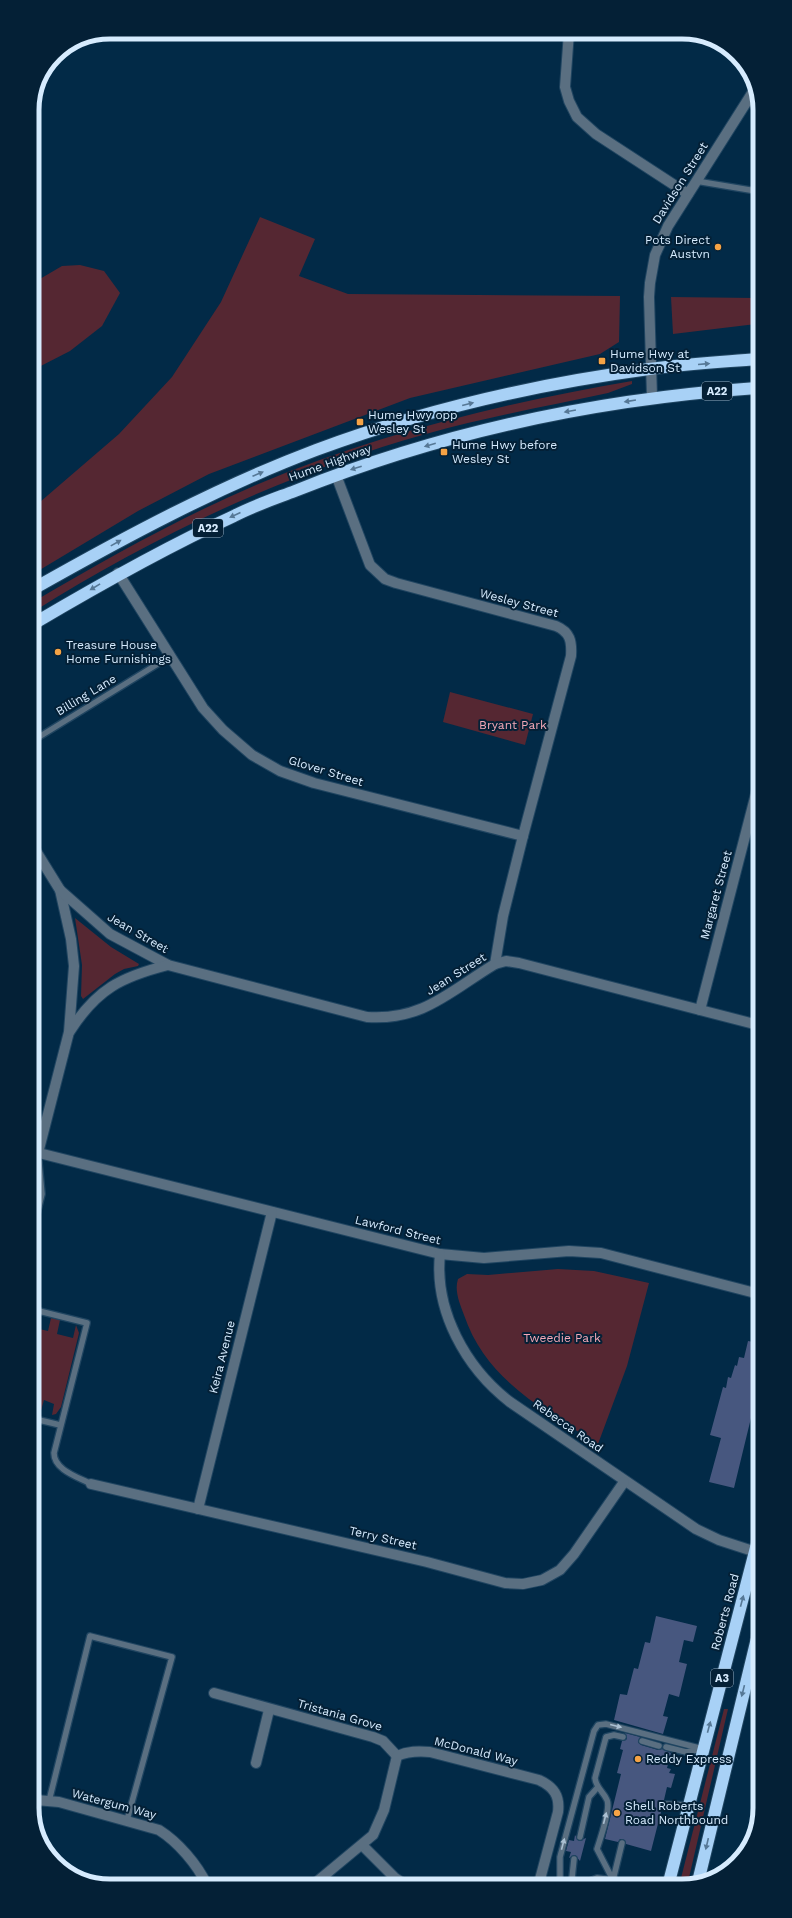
<svg xmlns="http://www.w3.org/2000/svg" width="792" height="1918" font-family="'Work Sans',sans-serif">
	<style>
		.green { fill: #552732 }
		.building { fill: #47577f }
		.lines { fill: none; stroke-linecap: round; stroke-linejoin: round }
		.lane-casing { stroke: #204561; stroke-width: 8 }
		.street-casing { stroke: #204561; stroke-width: 12 }
		.highway-casing { stroke: #204561; stroke-width: 14 }
		.lane { stroke: #5a6f81; stroke-width: 5.5 }
		.street { stroke: #5a6f81; stroke-width: 10 }
		.highway { stroke: #a8d1f6; stroke-width: 12 }
		.oneway { fill: #567896 }
		.oneway2 { fill: #abc0d2 }
		.poi-dot { fill: #f5a345; stroke: #042036; stroke-width: 1.5 }
		.labels { text-anchor: middle; stroke-width: 4; stroke-linejoin: round; paint-order: stroke }
		.shield { fill: #042036; stroke: #97aec2; stroke-width: 1 }
		.shield-label { font-size: 11px; font-weight: bold; fill: #d6ebfe }
		.street-label { font-size: 12px; fill: #d6ebfe; stroke: #042036 }
		.poi-label { font-size: 12px; fill: #d6ebfe; stroke: #042036; text-anchor: start }
		.park-label { font-size: 12px; fill: #f4a8b7; stroke: #042036 }
		.rim { fill: none; stroke: #d6ebfe; stroke-width: 5 }
	</style>
	<rect width="100%" height="100%" fill="#022a47"/>
	<!-- green -->
	<g class="green">
		<path d="M260,217l55,22 -16,37 49,18 272,2 -1,46 -19,12 -190,44 -201,76 -71,37 -105,63v-66l86,-74 53,-57 49,-75z"/>
		<path d="M80,265l24,6 16,22 -18,33 -32,25 -37,19v-87l29,-17z"/>
		<path d="M671,297l85,1v26l-83,10z"/>
		<path d="M632,381v3l-24,9c-60,13 -122,24 -182,41 -139,39 -271,101 -393,178v-10c73,-43 146,-84 223,-117 121,-51 247,-82 376,-104z"/>
		<path d="M450,692l83,22 -8,31 -82,-23z"/>
		<path d="M75,918l36,29 28,17 -1,2 -14,3 -9,5 -32,25 -2,-3 1,-31z"/>
		<path d="M558,1269l36,2 55,12 -22,83 -29,78c-55,-35 -112,-64 -134,-129 -4,-11 -10,-24 -6,-36l9,-5 21,1z"/>
		<path d="M51,1318l9,2 -3,14 16,4 3,-13 3,8 -18,74 -5,7 -4,1 2,-11 -10,-4 -4,14 -5,-1v-85l13,3z"/>
		<path d="M724,1709h4l-40,173h-8z"/>
	</g>
	<!-- building -->
	<g class="building">
		<path d="M748,1341l11,2v42l-25,103 -25,-6 12,-44 -11,-3 13,-48 3,1 2,-11 3,1 4,-13 2,1 2,-9 5,1z"/>
		<path d="M656,1616l41,10 -4,16 -9,-2 -5,22 8,2 -8,33 -10,-3 -6,22 5,1 -5,17 -49,-14 6,-26 7,1 7,-27 4,1 7,-27 5,1z"/>
		<path d="M625,1733l15,4 -2,5 3,3 17,5 4,-1 9,4 -4,15 4,1 -2,4 6,1 -4,14 -4,-1 -3,13 -5,2v4l3,2 -11,43 -25,-7 -3,-5h-3l-2,3 -13,-3 16,-65 -4,-1 6,-23 -3,-1 2,-8 4,-1 1,-2z"/>
		<path d="M575,1835l4,6 7,-3 -6,23 -5,-6 -6,3 2,-6 -5,-1 3,-11 5,1z"/>
	</g>
	<g class="lines">
		<defs>
			<g id="lane">
				<path d="M696,181l60,10"/>
				<path d="M34,740l135,-83"/>
				<path d="M35,1222l7,-28 -4,-41"/>
				<path d="M35,1310l52,13 -33,130c0,17 24,24 37,31"/>
				<path d="M35,1419l25,6"/>
				<path d="M642,1741l17,5"/>
				<path d="M666,1747l20,5 16,-3"/>
				<path d="M49,1801l41,-165 82,21 -45,163"/>
				<path d="M663,1804l26,1"/>
				<path d="M580,1837l9,-40 8,-9"/>
				<path d="M574,1859l-2,19 3,3 9,2"/>
				<path d="M621,1882l-8,-2 9,-37"/>
				<path d="M560,1883v-26l34,-126 4,-6 8,-1 97,25"/>
				<path d="M585,1883l12,-5 16,2"/>
				<path d="M612,1883l1,-3 -16,-31c3,-10 14,-40 10,-49 -4,-9 -11,-12 -12,-22l11,-41 8,-2 9,2"/>
			</g>
			<g id="street">
				<path d="M569,32l-4,55 4,14 8,16 19,17 92,60"/>
				<path d="M652,397l-3,-100 1,-14 5,-28 13,-29 88,-139"/>
				<path d="M336,475l34,90 15,14 11,4 160,43c14,6 16,15 15,30l-48,180 -20,80 -8,48"/>
				<path d="M118,573l85,135 20,22 29,25 28,16 34,12 209,53"/>
				<path d="M34,848l26,42 11,49 3,27 -5,66 -31,121"/>
				<path d="M60,890l50,44 58,31 199,52c56,4 83,-26 128,-53l11,-3 13,2 239,62"/>
				<path d="M700,1010l58,-224"/>
				<path d="M70,1031c27,-42 51,-54 98,-66"/>
				<path d="M35,1152l405,102 44,4 85,-7 32,2 158,41"/>
				<path d="M440,1254c-6,57 26,114 70,148l186,127 23,11 40,13"/>
				<path d="M91,1484l336,78 78,21 18,1 19,-4 18,-10 14,-16 50,-72"/>
				<path d="M198,1509l74,-297"/>
				<path d="M214,1693l159,44 10,4 14,15"/>
				<path d="M256,1763l13,-53"/>
				<path d="M36,1800l23,2 100,28c19,12 38,34 48,55"/>
				<path d="M362,1845l33,33 9,6"/>
				<path d="M314,1884l59,-49 11,-25 13,-54c11,-5 21,-5 33,-4l109,28c15,7 21,16 19,32l-19,71"/>
				<path d="M218,1885h13"/>
			</g>
			<g id="highway">
				<path d="M33,589c92,-52 185,-102 283,-139 107,-40 221,-66 333,-81 36,-5 72,-7 108,-10"/>
				<path d="M33,624c66,-39 131,-76 201,-108 19,-10 40,-17 61,-25 147,-59 303,-92 462,-103"/>
				<path d="M669,1882l90,-346"/>
				<path d="M698,1882l62,-256"/>
			</g>
		</defs>
		<!-- lane casing -->
		<use href="#lane" class="lane-casing"/>
		<!-- street casing -->
		<use href="#street" class="street-casing"/>
		<!-- highway casing -->
		<use href="#highway" class="highway-casing"/>
		<!-- lane -->
		<use href="#lane" class="lane"/>
		<!-- street -->
		<use href="#street" class="street"/>
		<!-- highway -->
		<use href="#highway" class="highway"/>
	</g>
	<!-- one-way arrows -->
	<defs><path id="oneway-solid" d="M-6-.8H1V-3.2L6.5 0L1 3.2V.8H-6Z"/></defs>
	<g class="oneway">
		<use href="#oneway-solid" transform="translate(704 364) rotate(-5)"/>
		<use href="#oneway-solid" transform="translate(630 401) rotate(171)"/>
		<use href="#oneway-solid" transform="translate(468 404) rotate(-14)"/>
		<use href="#oneway-solid" transform="translate(570 411) rotate(170)"/>
		<use href="#oneway-solid" transform="translate(430 445) rotate(164)"/>
		<use href="#oneway-solid" transform="translate(356 468) rotate(162)"/>
		<use href="#oneway-solid" transform="translate(258 474) rotate(-23)"/>
		<use href="#oneway-solid" transform="translate(235 515) rotate(156)"/>
		<use href="#oneway-solid" transform="translate(116 543) rotate(-29)"/>
		<use href="#oneway-solid" transform="translate(95 587) rotate(149)"/>
		<use href="#oneway-solid" transform="translate(742 1601) rotate(-75)"/>
		<use href="#oneway-solid" transform="translate(743 1691) rotate(104)"/>
		<use href="#oneway-solid" transform="translate(709 1727) rotate(-75)"/>
		<use href="#oneway-solid" transform="translate(707 1844) rotate(103)"/>
	</g>
	<g class="oneway2">
		<use href="#oneway-solid" transform="translate(616 1726) rotate(14)"/>
		<use href="#oneway-solid" transform="translate(605 1818) rotate(-76)"/>
		<use href="#oneway-solid" transform="translate(563 1844) rotate(-75)"/>
	</g>
	<!-- markers -->
	<g class="poi-dot">
		<circle cx="718" cy="247" r="4"/>
		<rect x="598" y="357" width="8" height="8" rx="2"/>
		<rect x="356" y="418" width="8" height="8" rx="2"/>
		<rect x="440" y="448" width="8" height="8" rx="2"/>
		<circle cx="58" cy="652" r="4"/>
		<circle cx="638" cy="1759" r="4"/>
		<circle cx="617" cy="1813" r="4"/>
	</g>
	<g class="labels">
		<!-- shield labels -->
		<g class="shield">
			<rect x="702" y="382" width="30" height="18" rx="3"/>
			<rect x="193" y="519" width="30" height="18" rx="3"/>
			<rect x="711" y="1669" width="22" height="18" rx="3"/>
		</g>
		<g class="shield-label">
			<text x="717" y="395">A22</text>
			<text x="208" y="532">A22</text>
			<text x="722" y="1682">A3</text>
		</g>
		<!-- street labels -->
		<g class="street-label">
			<text transform="translate(680 183) rotate(-58)" y="4">Davidson Street</text>
			<text transform="translate(330 463) rotate(-20)" y="4">Hume Highway</text>
			<text transform="translate(519 603) rotate(15)" y="4">Wesley Street</text>
			<text transform="translate(86 695) rotate(-31)" y="4">Billing Lane</text>
			<text transform="translate(326 771) rotate(17)" y="4">Glover Street</text>
			<text transform="translate(716 895) rotate(-75)" y="4">Margaret Street</text>
			<text transform="translate(138 933) rotate(30)" y="4">Jean Street</text>
			<text transform="translate(456 974) rotate(-32)" y="4">Jean Street</text>
			<text transform="translate(398 1230) rotate(14)" y="4">Lawford Street</text>
			<text transform="translate(222 1357) rotate(-76)" y="4">Keira Avenue</text>
			<text transform="translate(568 1426) rotate(35)" y="4">Rebecca Road</text>
			<text transform="translate(383 1538) rotate(13)" y="4">Terry Street</text>
			<text transform="translate(725 1612) rotate(-75)" y="4">Roberts Road</text>
			<text transform="translate(340 1715) rotate(16)" y="4">Tristania Grove</text>
			<text transform="translate(476 1751) rotate(14)" y="4">McDonald Way</text>
			<text transform="translate(114 1804) rotate(15)" y="4">Watergum Way</text>
		</g>
		<!-- poi labels -->
		<g class="poi-label">
			<text x="710" y="244" text-anchor="end">Pots Direct<tspan x="710" dy="14">Austvn</tspan></text>
			<text x="610" y="358">Hume Hwy at<tspan x="610" dy="14">Davidson St</tspan></text>
			<text x="368" y="419">Hume Hwy opp<tspan x="368" dy="14">Wesley St</tspan></text>
			<text x="452" y="449">Hume Hwy before<tspan x="452" dy="14">Wesley St</tspan></text>
			<text x="66" y="649">Treasure House<tspan x="66" dy="14">Home Furnishings</tspan></text>
			<text x="646" y="1763">Reddy Express</text>
			<text x="625" y="1810">Shell Roberts<tspan x="625" dy="14">Road Northbound</tspan></text>
		</g>
		<!-- park labels -->
		<g class="park-label">
			<text x="513" y="729">Bryant Park</text>
			<text x="562" y="1342">Tweedie Park</text>
		</g>
	</g>
	<!-- crop -->
	<path d="M0 0H792V1918H0ZM110 39H682A71 71 0 0 1 753 110V1808A71 71 0 0 1 682 1879H110A71 71 0 0 1 39 1808V110A71 71 0 0 1 110 39Z" fill="#042036" fill-rule="evenodd"/>
	<path class="rim" d="M110 39H682A71 71 0 0 1 753 110V1808A71 71 0 0 1 682 1879H110A71 71 0 0 1 39 1808V110A71 71 0 0 1 110 39Z"/>
</svg>
